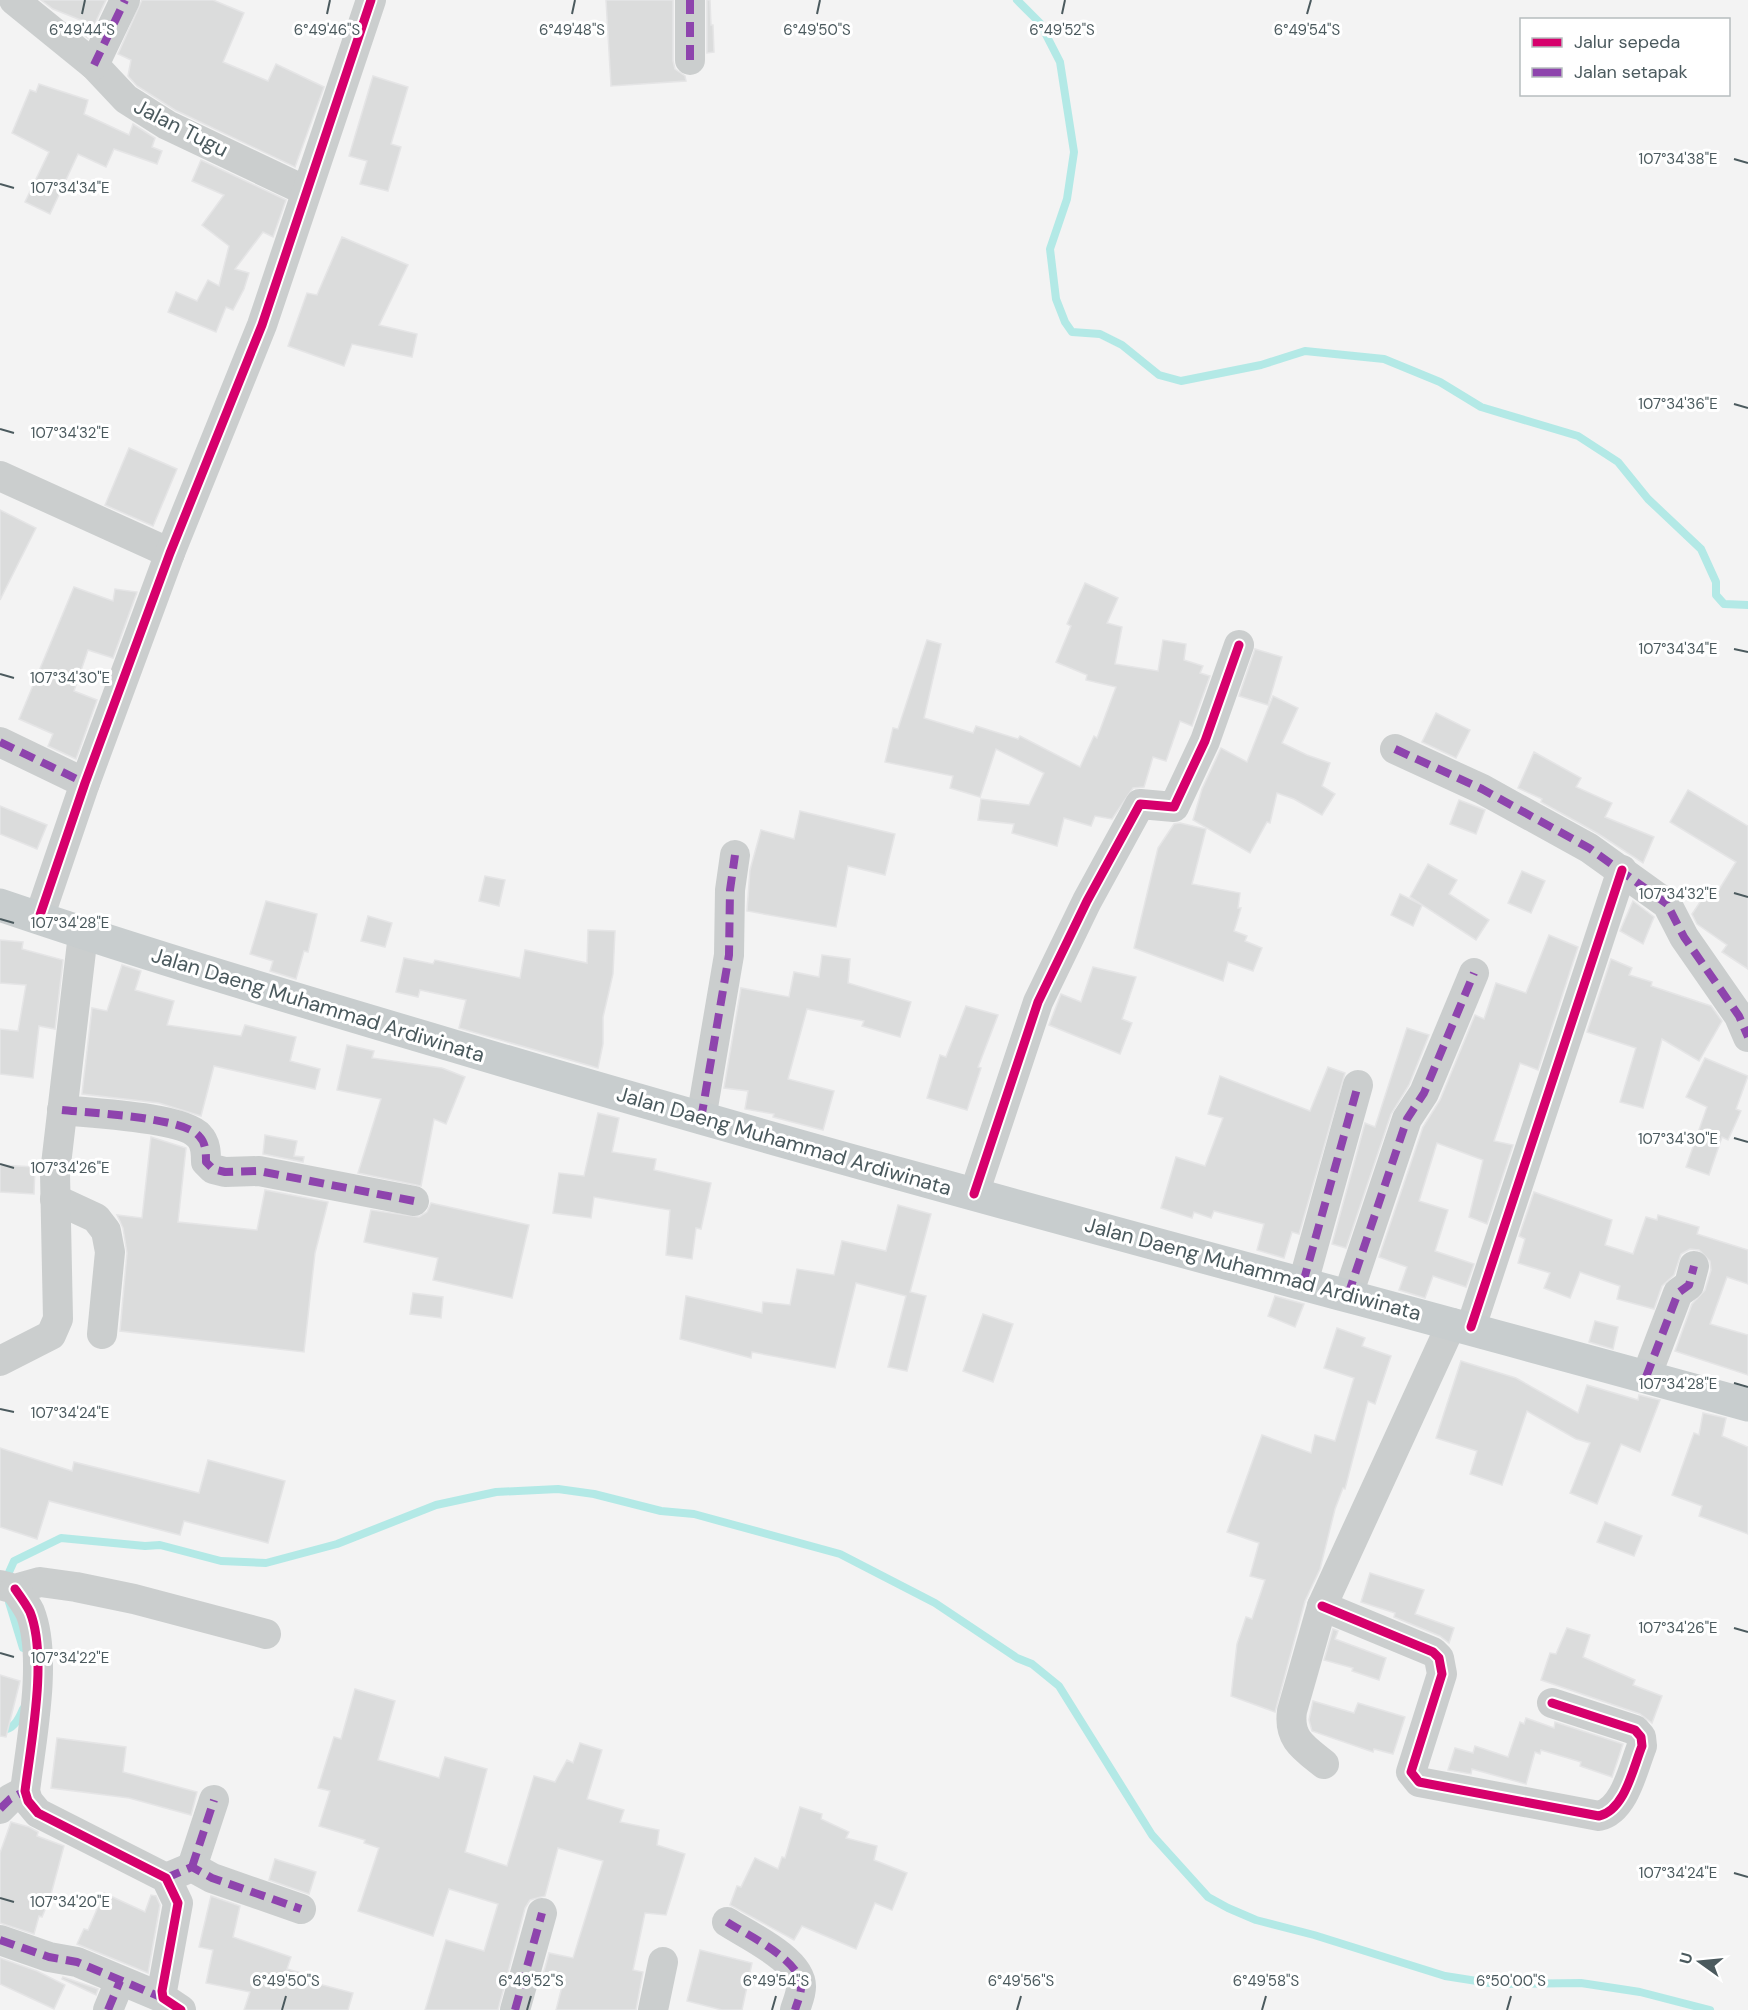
<svg xmlns="http://www.w3.org/2000/svg" width="1748" height="2010" font-family="'DM Sans',sans-serif">
	<style>
		.lines { fill: none; stroke-linecap: round; stroke-linejoin: round }
		.stream { stroke: #b3e9e6; stroke-width: 8 }
		.building { fill: #dbdcdc; stroke: #e5e5e6; stroke-width: 1.5 }
		.minor { stroke: #cbcece; stroke-width: 30 }
		.major { stroke: #c8cdce; stroke-width: 33 }
		.quiet { stroke: #8e44ad; stroke-width: 8; stroke-dasharray: 15 8; stroke-linecap: butt }
		.cycleway-casing { stroke: #fff; stroke-width: 13 }
		.cycleway { stroke: #d6006c; stroke-width: 9 }
		.ticks { fill: none; stroke: #4b5a5e; stroke-width: 2 }
		.labels { text-anchor: middle; stroke-width: 6; stroke-linejoin: round; paint-order: stroke }
		.street-label { font-size: 21px; fill: #4b5a5e; stroke: #fff }
		.ticks-label { font-size: 15px; text-anchor: middle; fill: #4b5a5e; stroke: #fff; stroke-width: 6; stroke-linejoin: round; paint-order: stroke }
	</style>
	<rect width="100%" height="100%" fill="#f3f3f3"/>
	<g class="lines">
		<!-- stream -->
		<g class="stream">
			<path d="M1017,0l23,23 20,39 14,90 -7,47 -17,50 6,50 9,23 7,10 28,2 22,11 37,30 22,6 80,-16 44,-14 79,8 56,23 41,25 97,29 40,26 30,37 53,50 15,33v13l8,9 24,1"/>
			<path d="M6,1579l8,-18 47,-23 84,8 15,-1 61,16 45,2 71,-19 99,-39 60,-13 62,-3 36,5 67,17 33,3 146,40 95,49 82,55 15,6 27,22 93,149 56,62 20,11 28,12 58,15 131,41 51,8 85,-1 59,9 70,18"/>
			<path d="M9,1602l14,46"/>
			<path d="M0,1730c13,1 19,-11 23,-21"/>
		</g>
	</g>
	<!-- building -->
	<g class="building">
		<path d="M41,0h65l-18,38 -5,-4 5,-11 -35,-14z"/>
		<path d="M142,0h71l31,13 -21,49 45,19 8,-17 48,23 -29,80 -120,-57 -38,-24 -9,-10 3,-16 -13,-6z"/>
		<path d="M606,0h67v61l2,8 10,7 1,5 -75,5z"/>
		<path d="M707,0h3l1,25h2l1,27 -7,1z"/>
		<path d="M373,76l35,11 -17,57 10,3 -13,44 -28,-7 7,-23 -18,-5z"/>
		<path d="M39,84l49,16 -4,14 45,21 4,-11 22,14 -3,9 10,4 -5,13 -43,-15 -8,18 -28,-13 -28,60 -25,-12 24,-50 -37,-19 18,-43 6,2z"/>
		<path d="M201,160l85,40 -13,37 -10,-5 -28,37 14,4 -5,16 -11,21 -7,-3 -10,25 -48,-20 8,-20 21,9 11,-21 11,6 10,-40 -27,-21 22,-30 -32,-14z"/>
		<path d="M342,237l66,28 -29,60 38,9 -5,23 -60,-13 -8,22 -56,-20 19,-53 10,2z"/>
		<path d="M129,448l48,21 -24,57 -48,-21z"/>
		<path d="M0,510l36,18 -36,72z"/>
		<path d="M1085,583l33,15 -11,25 15,4 -7,37 43,7 5,-31 23,4 -2,16 19,6 -3,7 10,3 -18,50 -12,-5 -14,40 -13,-4 -9,30 -11,1 -21,31 -17,-3 -4,10 -27,-8 -7,28 -45,-13 2,-9 -36,-4 3,-21 48,6 15,-32 -48,-24 -16,48 -30,-9 3,-12 -68,-14 8,-34 5,1 29,-89 14,4 -17,74 49,15 3,-7 42,13 2,-3 60,31 14,-31 3,2 19,-51 -30,-7 1,-5 -31,-13 15,-36 -4,-2z"/>
		<path d="M74,587l39,14 2,-12 22,3 -24,66 -25,-8 -14,41 23,9 -21,59 -28,-13 5,-12 -34,-15z"/>
		<path d="M1255,649l27,8 -14,48 -29,-9z"/>
		<path d="M1273,696l25,12 -16,35 25,12 23,8 -8,23 13,8 -13,21 -28,-16 -17,-6 -7,30 -3,-1 -17,31 -57,-33 9,-31 19,-41 26,14z"/>
		<path d="M1436,713l34,17 -14,28 -34,-16z"/>
		<path d="M1534,752l47,26 -5,9 36,16 -7,14 49,20 -11,26 -46,-30 -56,-31 1,-3 -24,-11z"/>
		<path d="M1688,790l60,36v143l-26,-17 5,-7 -30,-21 -5,-10 12,-18 8,5 24,-39 -66,-40z"/>
		<path d="M1459,800l26,10 -9,24 -26,-10z"/>
		<path d="M0,806l47,19 -10,24 -37,-15z"/>
		<path d="M800,811l95,23 -10,41 -37,-9 -12,61 -89,-16 3,-41 11,-40 33,9z"/>
		<path d="M1180,823l26,6 -14,55 48,9 -2,15h3l-7,23 13,5 -2,5 17,7 -9,23 -25,-9 -5,19 -89,-33 24,-100 16,-24z"/>
		<path d="M1428,864l29,16 -8,14 40,26 -13,20 -66,-43z"/>
		<path d="M1522,871l23,10 -14,32 -23,-10z"/>
		<path d="M485,876l20,4 -6,26 -20,-5z"/>
		<path d="M1400,894l22,11 -9,21 -22,-11z"/>
		<path d="M266,901l51,13 -9,38 -4,-1 -8,28 -26,-8 3,-10 -23,-7z"/>
		<path d="M1633,901l21,16 -11,27 -23,-13z"/>
		<path d="M368,916l24,7 -7,24 -24,-6z"/>
		<path d="M588,930l27,1 -2,43 -10,43v27l-5,24 -139,-40 7,-28 -46,-10 -2,7 -22,-5 8,-34 29,6 2,-4 85,18 5,-28 62,13z"/>
		<path d="M1549,935l29,12 -40,123 -18,-7 -26,78 19,4 -26,79 -18,-7 14,-57 -46,-17 -18,58 29,9 -13,41 39,13 -8,23 -33,-11 -8,22 -26,-8 8,-23 -28,-10 44,-130 17,-27 35,-85 9,4 12,-36 30,10z"/>
		<path d="M0,940l23,2 -1,7 41,11 -8,69 -16,-3 -6,52 -33,-4v-45l18,2 8,-46 -26,-2z"/>
		<path d="M822,955l28,4 -2,24 63,19 -11,35 -38,-11 2,-5 -57,-12 -19,70 46,12 -11,39 -50,-13 1,-3 -29,-5 3,-18 -24,-3 17,-100 48,9 5,-25 25,5z"/>
		<path d="M1611,959l21,9 -3,7 23,7 -1,4 60,20 11,15 -23,40 -37,-22 -19,69 -23,-6 16,-54 -49,-16z"/>
		<path d="M122,965l19,6 -6,19 39,11 -7,24 74,11 4,-11 51,12 -6,24 30,8 -5,20 -101,-23 -13,50 -42,-13 -77,-9 10,-86 15,3z"/>
		<path d="M1093,967l43,10 -14,42 10,4 -12,31 -71,-29 12,-31 20,8z"/>
		<path d="M966,1006l32,9 -20,52 3,1 -14,42 -40,-12 13,-43 6,2z"/>
		<path d="M1407,1028l22,7 -20,50 -18,29 -45,134 -14,-4 33,-121 10,4z"/>
		<path d="M347,1045l27,6 -2,7 70,10 23,9 -19,47 -12,-5 -13,67 -63,-13 23,-74 -44,-9z"/>
		<path d="M1705,1058l43,18 -12,33 5,2 -13,29 -6,-3 -13,38 -23,-8 21,-60 -21,-10z"/>
		<path d="M1328,1067l17,6 -46,161 -7,-2 -8,26 -27,-8 7,-26 -50,-13 -3,7 -17,-6 -2,6 -31,-10 15,-51 29,9 18,-48 -15,-4 12,-38 90,35z"/>
		<path d="M598,1113l21,5 -7,34 44,7 -2,11 57,13 -10,46 -5,-1 -4,31 -26,-4 4,-45 -76,-13 -3,21 -38,-5 6,-40 25,3z"/>
		<path d="M265,1135l32,6 -3,15 10,1 -1,5 -40,-8z"/>
		<path d="M151,1137l35,11 -8,74 79,8 8,-40 63,12 -13,51 -11,99 -184,-21 7,-78 -4,-25 -6,-13 25,3z"/>
		<path d="M0,1165l35,2 -1,27 -34,-2z"/>
		<path d="M1534,1192l78,28 -7,25 28,9 13,-37 11,3 1,-5 41,12 -2,7 51,16v34l-21,-7 -17,47 38,11v40l-73,-24 17,-47 13,-14 6,-20 -1,-9 -11,-11 -9,-1 -9,5 -7,21 -12,11 -8,23 -37,-10 3,-13 -40,-14 -10,26 -26,-10 6,-15 -32,-10 7,-24 -6,-3z"/>
		<path d="M431,1203l98,22 -17,73 -79,-18 5,-22 -74,-16 7,-32 48,7 8,-5z"/>
		<path d="M898,1205l33,9 -21,78 16,4 -19,75 -19,-4 18,-71 -50,-13 -21,85 -83,-16 -1,6 -71,-19 6,-43 76,17 1,-11 27,3 7,-36 37,6 8,-34 44,10z"/>
		<path d="M413,1293l30,4 -2,21 -31,-4z"/>
		<path d="M1275,1296l29,8 -9,23 -27,-11z"/>
		<path d="M983,1314l30,10 -20,58 -30,-11z"/>
		<path d="M1595,1321l23,6 -5,22 -24,-7z"/>
		<path d="M1337,1328l28,10 -3,8 29,10 -16,48 -7,-3 -23,88 -2,-1 -8,21 -15,60 -15,32 -30,111 -44,-16 6,-52 9,-27 6,2 13,-39 -15,-4 9,-33 -32,-11 35,-97 49,18 4,-18 20,6 19,-63 -30,-10z"/>
		<path d="M1461,1361l55,17 62,35 9,-28 51,15 1,-5 21,5 -20,52 -19,-8 -24,60 -27,-11 20,-50 -14,-4 -49,-28 -25,74 -32,-11 7,-23 -41,-13z"/>
		<path d="M1703,1413l23,5 -4,18 26,11v87l-49,-18 3,-10 -30,-11 22,-62 5,2z"/>
		<path d="M0,1448l72,23 2,-9 125,31 9,-33 77,21 -17,62 -84,-22 -4,14 -131,-34 -12,38 -37,-12z"/>
		<path d="M1605,1522l37,14 -8,20 -37,-14z"/>
		<path d="M1370,1573l54,17 -9,24 39,14 -5,15 -9,-7 -46,-19 1,-4 -34,-11z"/>
		<path d="M1567,1628l23,7 -7,22 52,23 -2,5 29,11 -10,27 -12,-9 -99,-34 9,-27 6,1z"/>
		<path d="M1333,1629l5,2 -3,8 51,19 -7,22 -27,-9 1,-3 -29,-8z"/>
		<path d="M0,1675l20,6 -14,56 -6,-1z"/>
		<path d="M355,1689l40,12 -17,59 61,18 6,-21 42,12 -22,83 42,14 27,-90 21,6 12,-22 6,3 7,-20 22,7 -15,49 37,11 -4,12 39,8 -2,15 28,9 -19,61 -21,-2 -12,57 10,2 -7,38h-80l8,-31 -21,-4 6,-22 24,5 30,-97 -45,-13 -13,48 -15,4 -5,8 -27,102h-73l21,-70 38,11 14,-47 -49,-15 -16,47 -75,-25 21,-63 -15,-5 1,-3 -46,-14 11,-35 -12,-3 16,-51 7,2z"/>
		<path d="M1313,1701l41,12 4,-10 47,14 -12,37 -19,-5 -1,3 -61,-21 -3,-11z"/>
		<path d="M1526,1718l28,10 1,-6 68,22 -11,33 -32,-11 1,-4 -40,-12 -1,4 -5,-2 -9,32 -54,-15 -1,5 -23,-4 7,-22 18,5 2,-7 33,11 12,-35 4,2z"/>
		<path d="M57,1738l69,9 -3,25 74,20 -6,23 -62,-17 -78,-10z"/>
		<path d="M800,1807l22,7 -1,5 28,13 -3,6 31,8 -3,14 33,13 -15,37 -17,-7 -19,46 -54,-23 -8,14 -64,-35 7,-19 4,1 14,-29 23,11 4,-12 3,1z"/>
		<path d="M11,1822l18,5 9,5 -1,4 27,10 -14,52 -8,19 -3,-1 -5,18 -34,-11v-70z"/>
		<path d="M275,1859l41,13 -7,22 -40,-14z"/>
		<path d="M104,1893l41,19 6,-17 5,1 4,9 -12,68 -71,-29 7,-15 4,1z"/>
		<path d="M211,1896l29,10 -7,31 58,20 -4,12 29,8 -1,6 38,10 -5,17h-104l6,-18 -44,-9 7,-33 -14,-3z"/>
		<path d="M700,1950l52,13 -10,47h-20l-35,-9z"/>
		<path d="M0,1958l37,13 28,14 -11,24 -54,-25z"/>
		<path d="M63,1977l35,12 -2,6 -34,-16z"/>
	</g>
	<g class="lines">
		<!-- minor -->
		<g class="minor">
			<path d="M14,0l80,65 32,34 41,26 139,66"/>
			<path d="M690,60v-60"/>
			<path d="M94,65l31,-65"/>
			<path d="M0,476l170,77"/>
			<path d="M0,742l85,41"/>
			<path d="M1395,749l87,40 107,59 78,56 17,33 55,79 9,21"/>
			<path d="M39,918l46,-135 85,-230 92,-228 109,-325"/>
			<path d="M62,1110c27,3 121,7 137,26 7,7 7,17 7,26l7,7 12,3 34,-1 155,30"/>
			<path d="M701,1119l28,-164 1,-65 5,-35"/>
			<path d="M974,1194l64,-192 49,-101 53,-97 34,3 31,-66 34,-96"/>
			<path d="M55,1199l41,19 10,13 4,21 -8,82"/>
			<path d="M1303,1283l55,-198"/>
			<path d="M1348,1295l59,-176 17,-26 50,-120"/>
			<path d="M1471,1327l151,-457"/>
			<path d="M0,1361l51,-26 7,-16 -3,-146 28,-239"/>
			<path d="M1646,1377l32,-84 11,-8 5,-19"/>
			<path d="M0,1585l15,4 25,-7 36,5 58,12 132,35"/>
			<path d="M15,1589c5,7 11,15 15,23 18,45 1,130 -5,179l3,10 10,12 128,65 12,25 -16,88 1,7 18,12"/>
			<path d="M1322,1606l111,46 6,6 3,16 -31,98 8,10 180,34c26,-6 34,-48 43,-70l-1,-9 -6,-7 -83,-27"/>
			<path d="M1324,1764c-20,-16 -36,-25 -32,-53l30,-105 130,-283"/>
			<path d="M0,1809l10,-10 15,-8"/>
			<path d="M192,1867l22,-67"/>
			<path d="M166,1878l26,-11 20,11 89,31"/>
			<path d="M727,1922c20,13 75,38 74,65 0,8 -4,16 -6,23"/>
			<path d="M0,1940l49,17 28,5 86,36"/>
			<path d="M108,2010l12,-29"/>
			<path d="M515,2010l27,-97"/>
			<path d="M653,2010l10,-48"/>
		</g>
		<!-- major -->
		<path class="major" d="M0,905c150,51 302,96 454,141 429,128 862,240 1294,359"/>
		<!-- quiet -->
		<g class="quiet">
			<path d="M690,60v-60"/>
			<path d="M94,65l31,-65"/>
			<path d="M0,742l85,41"/>
			<path d="M1395,749l87,40 107,59 78,56 17,33 55,79 9,21"/>
			<path d="M62,1110c27,3 121,7 137,26 7,7 7,17 7,26l7,7 12,3 34,-1 155,30"/>
			<path d="M701,1119l28,-164 1,-65 5,-35"/>
			<path d="M1303,1283l55,-198"/>
			<path d="M1348,1295l59,-176 17,-26 50,-120"/>
			<path d="M1646,1377l32,-84 11,-8 5,-19"/>
			<path d="M0,1809l10,-10 15,-8"/>
			<path d="M192,1867l22,-67"/>
			<path d="M166,1878l26,-11 20,11 89,31"/>
			<path d="M727,1922c20,13 75,38 74,65 0,8 -4,16 -6,23"/>
			<path d="M0,1940l49,17 28,5 86,36"/>
			<path d="M108,2010l12,-29"/>
			<path d="M515,2010l27,-97"/>
		</g>
		<defs>
			<g id="cycleway">
				<path d="M39,918l46,-135 85,-230 92,-228 109,-325"/>
				<path d="M974,1194l64,-192 49,-101 53,-97 34,3 31,-66 34,-96"/>
				<path d="M1471,1327l151,-457"/>
				<path d="M15,1589c5,7 11,15 15,23 18,45 1,130 -5,179l3,10 10,12 128,65 12,25 -16,88 1,7 18,12"/>
				<path d="M1322,1606l111,46 6,6 3,16 -31,98 8,10 180,34c26,-6 34,-48 43,-70l-1,-9 -6,-7 -83,-27"/>
			</g>
		</defs>
		<!-- cycleway casing -->
		<use href="#cycleway" class="cycleway-casing"/>
		<!-- cycleway -->
		<use href="#cycleway" class="cycleway"/>
	</g>
	<!-- ticks -->
	<path class="ticks" d="M82,14l3,-14M327,14l3,-14M572,14l3,-14M817,14l3,-14M1062,14l3,-14M1307,14l4,-14M1734,159l14,4M0,184l14,4M1734,404l14,4M0,429l14,4M1734,649l14,3M0,674l14,4M1734,893l14,4M0,919l14,4M1734,1138l14,4M0,1164l14,4M1734,1383l14,4M0,1409l14,3M1734,1628l14,4M0,1653l14,4M1734,1873l14,4M0,1898l14,4M282,2010l4,-14M527,2010l4,-14M772,2010l4,-14M1017,2010l4,-14M1262,2010l4,-14M1507,2010l4,-14"/>
	<g class="labels">
		<!-- street labels -->
		<g class="street-label">
			<text transform="translate(181 128) rotate(27)" y="7">Jalan Tugu</text>
			<text transform="translate(318 1005) rotate(17)" y="7">Jalan Daeng Muhammad Ardiwinata</text>
			<text transform="translate(784 1141) rotate(16)" y="7">Jalan Daeng Muhammad Ardiwinata</text>
			<text transform="translate(1253 1269) rotate(15)" y="7">Jalan Daeng Muhammad Ardiwinata</text>
		</g>
	</g>
	<g class="ticks-label">
		<text x="82" y="35">6°49'44"S</text>
		<text x="327" y="35">6°49'46"S</text>
		<text x="572" y="35">6°49'48"S</text>
		<text x="817" y="35">6°49'50"S</text>
		<text x="1062" y="35">6°49'52"S</text>
		<text x="1307" y="35">6°49'54"S</text>
		<text x="1678" y="164">107°34'38"E</text>
		<text x="70" y="193">107°34'34"E</text>
		<text x="1678" y="409">107°34'36"E</text>
		<text x="70" y="438">107°34'32"E</text>
		<text x="1678" y="654">107°34'34"E</text>
		<text x="70" y="683">107°34'30"E</text>
		<text x="1678" y="899">107°34'32"E</text>
		<text x="70" y="928">107°34'28"E</text>
		<text x="1678" y="1144">107°34'30"E</text>
		<text x="70" y="1173">107°34'26"E</text>
		<text x="1678" y="1389">107°34'28"E</text>
		<text x="70" y="1418">107°34'24"E</text>
		<text x="1678" y="1633">107°34'26"E</text>
		<text x="70" y="1663">107°34'22"E</text>
		<text x="1678" y="1878">107°34'24"E</text>
		<text x="70" y="1907">107°34'20"E</text>
		<text x="286" y="1986">6°49'50"S</text>
		<text x="531" y="1986">6°49'52"S</text>
		<text x="776" y="1986">6°49'54"S</text>
		<text x="1021" y="1986">6°49'56"S</text>
		<text x="1266" y="1986">6°49'58"S</text>
		<text x="1511" y="1986">6°50'00"S</text>
	</g>
	<!-- legend -->
	<rect x="1520" y="18" width="210" height="78" fill="#ffffff" stroke="#b7bdbf" stroke-width="1.5"/>
	<rect x="1532" y="38" width="30" height="9" fill="#d6006c" stroke="#b7bdbf" stroke-width="1.5"/>
	<text x="1574" y="48" font-size="18" fill="#4b5a5e">Jalur sepeda</text>
	<rect x="1532" y="68" width="30" height="9" fill="#8e44ad" stroke="#b7bdbf" stroke-width="1.5"/>
	<text x="1574" y="78" font-size="18" fill="#4b5a5e">Jalan setapak</text>
	<!-- north arrow -->
	<g transform="translate(1700 1962) rotate(285)" stroke="#ffffff" stroke-width="4.5" paint-order="stroke">
	<path d="M0-4.5L10 22L0 15L-10 22Z" fill="#4b5a5e"/>
	<text y="-9" font-size="16" font-weight="bold" text-anchor="middle" fill="#4b5a5e">U</text>
	</g>
</svg>
